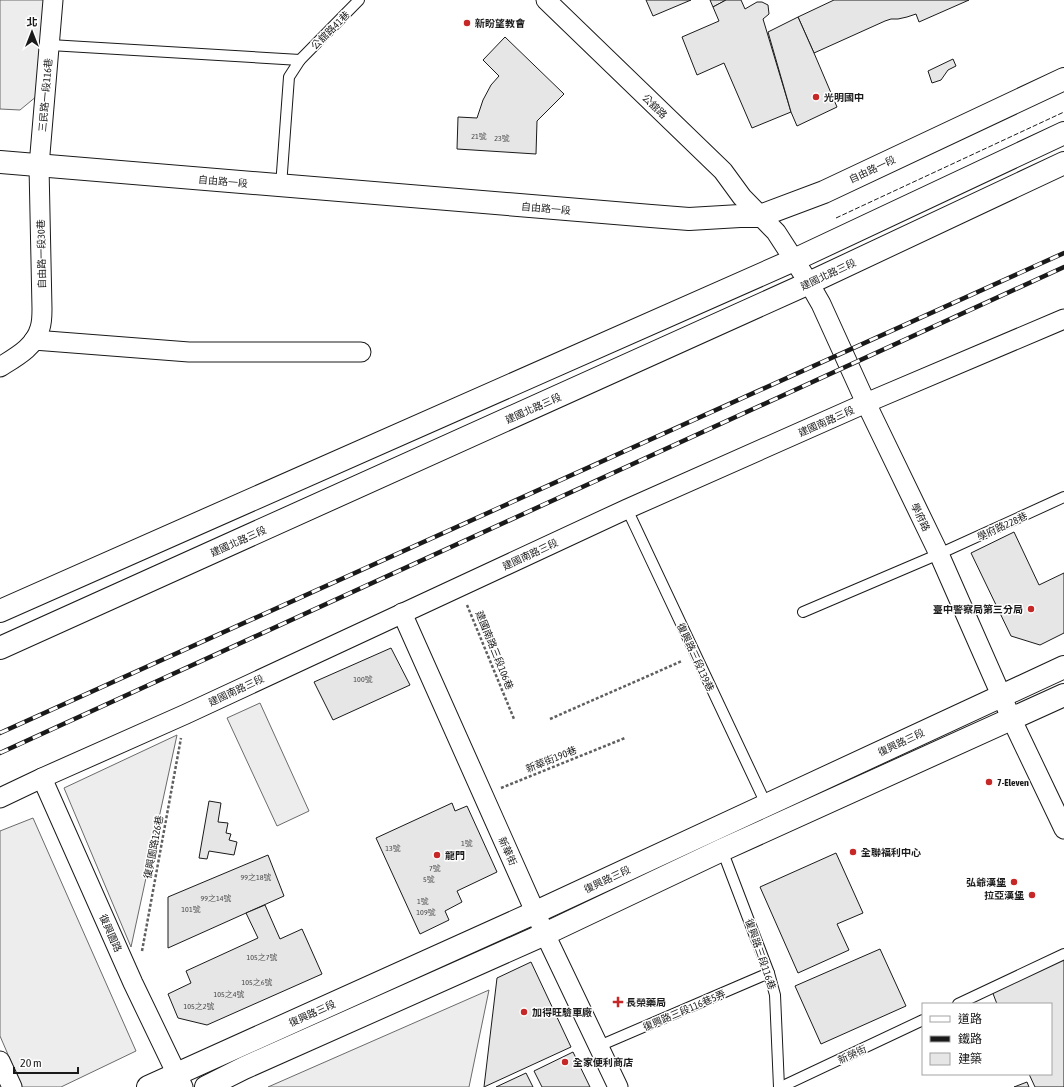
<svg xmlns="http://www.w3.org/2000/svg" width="1064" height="1087" font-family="'Asap Condensed','Noto Sans TC',sans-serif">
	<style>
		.built { fill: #ededed; stroke: #6a6a6a }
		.building { fill: #e6e6e6; stroke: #1a1a1a }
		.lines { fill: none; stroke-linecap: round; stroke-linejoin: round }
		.lane-casing { stroke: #1a1a1a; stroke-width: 12 }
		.street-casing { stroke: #1a1a1a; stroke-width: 21 }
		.secondary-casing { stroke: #1a1a1a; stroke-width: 24 }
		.path { stroke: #5f5f5f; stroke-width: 2.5; stroke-dasharray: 3 2; stroke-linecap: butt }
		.lane { stroke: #fff; stroke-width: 10 }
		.street { stroke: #fff; stroke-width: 19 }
		.secondary { stroke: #fff; stroke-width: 22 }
		.rail-casing { stroke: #1a1a1a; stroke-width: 4.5 }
		.rail { stroke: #fff; stroke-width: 3; stroke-dasharray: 9; stroke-linecap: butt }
		.fence { stroke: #1a1a1a; stroke-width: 1; stroke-dasharray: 5 2; stroke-linecap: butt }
		.poi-dot { fill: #c62828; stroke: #fff; stroke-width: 1.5 }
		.labels { text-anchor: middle; stroke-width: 3; stroke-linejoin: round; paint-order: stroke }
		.number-label { font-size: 8px; fill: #4d4d4d }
		.poi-label { font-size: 10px; font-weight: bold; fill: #1a1a1a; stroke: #fff; text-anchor: start }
		.street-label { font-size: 10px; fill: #1a1a1a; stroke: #fff }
	</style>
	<rect width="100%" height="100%" fill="#fff"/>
	<!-- built -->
	<g class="built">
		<path d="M0,0h52l-9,91 -23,19 -20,-1z"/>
		<path d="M260,703l49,108 -32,15 -50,-108z"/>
		<path d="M177,735l-46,212 -67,-159z"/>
		<path d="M33,818l103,233 -75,36h-39l-22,-51v-205z"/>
		<path d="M489,990l-20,97h-201z"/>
	</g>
	<!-- building -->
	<g class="building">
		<path d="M646,0h45l-38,16z"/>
		<path d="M710,0h16l-13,7z"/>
		<path d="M726,0h15l4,9 12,-7h5l6,3 1,9 -6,5 28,93 -39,16 -28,-65 -27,12 -15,-38 37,-16 -6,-14z"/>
		<path d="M834,0h135l-50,22 -3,-8 -9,3 -9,2h-7l-6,2 -71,32 -16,-36z"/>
		<path d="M798,17l16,36 23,54 -40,19 -6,-14 -23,-80z"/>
		<path d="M505,37l59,57 -27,27 -1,33 -79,-5 1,-32 19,1 6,-18 8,-15 8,-9 -16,-16z"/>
		<path d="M953,59l3,7 -8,4 -7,10 -9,3 -4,-12z"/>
		<path d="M1014,532l25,53 25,-12v60l-24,12 -29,-9 -40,-83z"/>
		<path d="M391,648l19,37 -77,35 -19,-38z"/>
		<path d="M209,801l12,2 -3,19 10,1 -2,10 5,1 -2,6 8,2 -3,13 -25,-4 -2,8 -8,-1z"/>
		<path d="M452,803l3,8 12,-5 30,66 -40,19 5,11 -17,9 4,9 -29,14 -44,-96z"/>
		<path d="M836,853l27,60 -26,11 12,26 -51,23 -38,-86z"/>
		<path d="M268,855l16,41 -116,52v-51z"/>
		<path d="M265,905l15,34 22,-10 20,45 -115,51 -29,-7 -10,-24 23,-11 -5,-12 72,-33 -12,-25z"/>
		<path d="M880,949l26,57 -85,38 -26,-58z"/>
		<path d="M1064,957v130h-29l-6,-13h22v-70h-54l-5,-13z"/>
		<path d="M531,962l40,85 -87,40 13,-109z"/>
		<path d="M573,1052l17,35h-48l-8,-16z"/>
		<path d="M526,1073l7,14h-37z"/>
		<path d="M1027,1082l2,5h-15z"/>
	</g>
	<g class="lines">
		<defs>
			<g id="lane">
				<path d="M50,45l250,15 -11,17 -8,109"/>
				<path d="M300,60l59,-60"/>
				<path d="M627,509l139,295"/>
				<path d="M803,612l136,-58 125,-57"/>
				<path d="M722,850l47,123 6,22 4,92"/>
				<path d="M958,1004l106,-50"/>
				<path d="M599,1046l170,-73"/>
				<path d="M781,1087l142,-67"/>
			</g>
			<g id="street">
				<path d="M546,0l177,171 19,26 34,35 33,51 12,21 45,99 73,151 73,166 52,109"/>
				<path d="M34,340l155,12h172"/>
				<path d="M0,367c16,-10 35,-20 40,-39 2,-6 2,-13 2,-19l-3,-143 14,-166"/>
				<path d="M402,613l143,321 73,153"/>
				<path d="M42,778l91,205 50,104"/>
				<path d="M0,798l42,-20 144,-64 441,-205 239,-106 198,-84"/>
				<path d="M0,1061l12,26"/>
			</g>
			<g id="secondary">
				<path d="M0,162l651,54 38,3 51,-3h20l64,-24 240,-113"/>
				<path d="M0,611l794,-351 270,-127"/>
				<path d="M0,648l809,-365 255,-120"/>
				<path d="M148,1087l388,-175 528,-245"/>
				<path d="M206,1087l38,-19 301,-134 177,-84 342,-155"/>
			</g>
		</defs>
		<!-- lane casing -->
		<use href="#lane" class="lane-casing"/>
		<!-- street casing -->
		<use href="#street" class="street-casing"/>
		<!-- secondary casing -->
		<use href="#secondary" class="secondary-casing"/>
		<!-- path -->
		<g class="path">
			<path d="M467,605l47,114"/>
			<path d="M550,719l132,-58"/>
			<path d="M501,788l124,-50"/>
			<path d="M142,951l39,-213"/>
		</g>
		<!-- lane -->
		<use href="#lane" class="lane"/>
		<!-- street -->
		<use href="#street" class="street"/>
		<!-- secondary -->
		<use href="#secondary" class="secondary"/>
		<defs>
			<g id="rail">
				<path d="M0,733l1064,-480"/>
				<path d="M0,753l1064,-486"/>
			</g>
		</defs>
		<!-- rail casing -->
		<use href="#rail" class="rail-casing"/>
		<!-- rail -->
		<use href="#rail" class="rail"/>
		<!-- fence -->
		<path class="fence" d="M836,218l228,-106"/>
	</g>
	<!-- markers -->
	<g class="poi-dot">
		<circle cx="467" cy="23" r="4"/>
		<circle cx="816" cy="97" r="4"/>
		<circle cx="1031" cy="609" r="4"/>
		<circle cx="989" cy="782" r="4"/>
		<circle cx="853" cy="852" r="4"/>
		<circle cx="437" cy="855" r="4"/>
		<circle cx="1014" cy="882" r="4"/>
		<circle cx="1032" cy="895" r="4"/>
		<path d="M616 996h4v4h4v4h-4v4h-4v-4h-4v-4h4z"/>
		<circle cx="524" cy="1012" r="4"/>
		<circle cx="565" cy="1062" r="4"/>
	</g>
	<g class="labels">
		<!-- number labels -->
		<g class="number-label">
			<text x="479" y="139">21號</text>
			<text x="502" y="141">23號</text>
			<text x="363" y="682">100號</text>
			<text x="467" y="846">1號</text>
			<text x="393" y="851">13號</text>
			<text x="435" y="871">7號</text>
			<text x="256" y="880">99之18號</text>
			<text x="429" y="882">5號</text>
			<text x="216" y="901">99之14號</text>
			<text x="423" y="904">1號</text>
			<text x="191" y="912">101號</text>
			<text x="426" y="915">109號</text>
			<text x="262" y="960">105之7號</text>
			<text x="257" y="985">105之6號</text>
			<text x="229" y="997">105之4號</text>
			<text x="199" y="1009">105之2號</text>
		</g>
		<!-- poi labels -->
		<g class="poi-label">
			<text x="475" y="27">新盼望教會</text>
			<text x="824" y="101">光明國中</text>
			<text x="1023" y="613" text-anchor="end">臺中警察局第三分局</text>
			<text x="997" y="786">7-Eleven</text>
			<text x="861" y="856">全聯福利中心</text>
			<text x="445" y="859">龍門</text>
			<text x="1006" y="886" text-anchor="end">弘爺漢堡</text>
			<text x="1024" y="899" text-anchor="end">拉亞漢堡</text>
			<text x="626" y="1006">長榮藥局</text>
			<text x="532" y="1016">加得旺驗車廠</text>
			<text x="573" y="1066">全家便利商店</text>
		</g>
		<!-- street labels -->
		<g class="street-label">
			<text transform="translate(330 30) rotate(-45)" y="4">公舘路41巷</text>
			<text transform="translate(45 95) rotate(-85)" y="4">三民路一段116巷</text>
			<text transform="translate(655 106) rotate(44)" y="4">公舘路</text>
			<text transform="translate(872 169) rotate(-25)" y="4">自由路一段</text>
			<text transform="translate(223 181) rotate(5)" y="4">自由路一段</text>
			<text transform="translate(546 208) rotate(5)" y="4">自由路一段</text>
			<text transform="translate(41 254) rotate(-91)" y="4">自由路一段30巷</text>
			<text transform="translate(828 274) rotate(-25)" y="4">建國北路三段</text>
			<text transform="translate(533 408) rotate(-24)" y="4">建國北路三段</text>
			<text transform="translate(826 421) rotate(-24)" y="4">建國南路三段</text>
			<text transform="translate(921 517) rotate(64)" y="4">學府路</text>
			<text transform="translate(1002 526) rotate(-25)" y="4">學府路228巷</text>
			<text transform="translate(238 541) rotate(-24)" y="4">建國北路三段</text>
			<text transform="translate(530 554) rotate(-25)" y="4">建國南路三段</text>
			<text transform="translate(495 650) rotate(68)" y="4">建國南路三段106巷</text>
			<text transform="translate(696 657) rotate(65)" y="4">復興路三段139巷</text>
			<text transform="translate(236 690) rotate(-25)" y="4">建國南路三段</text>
			<text transform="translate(901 742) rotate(-25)" y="4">復興路三段</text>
			<text transform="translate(551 759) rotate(-22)" y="4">新華街190巷</text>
			<text transform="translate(153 847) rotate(-79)" y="4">復興園路126巷</text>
			<text transform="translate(508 851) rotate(66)" y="4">新華街</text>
			<text transform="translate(607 879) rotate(-25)" y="4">復興路三段</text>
			<text transform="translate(111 933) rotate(66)" y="4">復興園路</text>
			<text transform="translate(761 954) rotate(71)" y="4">復興路三段116巷</text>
			<text transform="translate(684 1010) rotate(-23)" y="4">復興路三段116巷5弄</text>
			<text transform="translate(312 1013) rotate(-24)" y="4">復興路三段</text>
			<text transform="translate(852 1054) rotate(-25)" y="4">新榮街</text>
		</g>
	</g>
	<!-- legend -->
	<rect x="922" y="1003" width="130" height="72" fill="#ffffff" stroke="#a3a3a3"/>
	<rect x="930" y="1016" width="20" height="6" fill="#ffffff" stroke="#a3a3a3"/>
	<text x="958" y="1023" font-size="12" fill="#1a1a1a">道路</text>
	<rect x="930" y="1036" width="20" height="6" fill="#1a1a1a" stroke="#a3a3a3"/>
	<text x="958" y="1043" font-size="12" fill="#1a1a1a">鐵路</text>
	<rect x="930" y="1053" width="20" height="12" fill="#e6e6e6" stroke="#a3a3a3"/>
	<text x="958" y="1063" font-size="12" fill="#1a1a1a">建築</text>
	<!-- north arrow -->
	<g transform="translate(32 32)" stroke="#ffffff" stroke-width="3" paint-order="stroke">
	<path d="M0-3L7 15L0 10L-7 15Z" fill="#1a1a1a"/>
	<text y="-6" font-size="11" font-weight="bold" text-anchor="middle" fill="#1a1a1a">北</text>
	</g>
	<!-- scale -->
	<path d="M14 1067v6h64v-6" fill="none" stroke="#1a1a1a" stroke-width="2"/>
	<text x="20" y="1067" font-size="12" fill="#1a1a1a" stroke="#ffffff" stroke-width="3" paint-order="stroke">20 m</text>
</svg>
